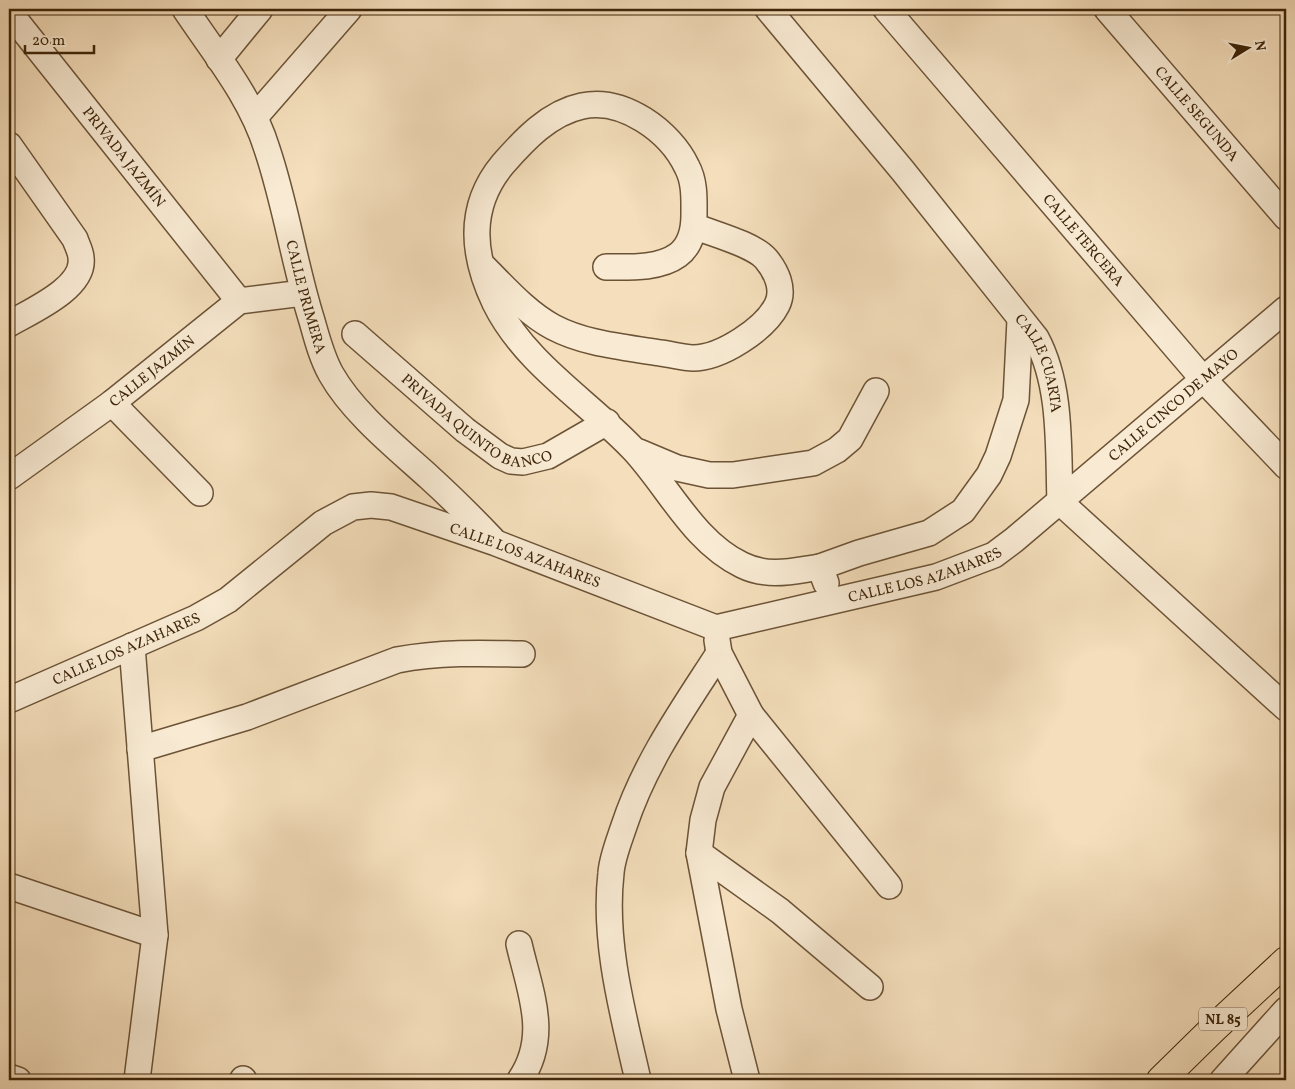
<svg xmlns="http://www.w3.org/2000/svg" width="1295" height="1089" font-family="Vollkorn,serif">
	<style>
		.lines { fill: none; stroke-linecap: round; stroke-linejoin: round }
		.minor-casing { stroke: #6c5336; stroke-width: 28 }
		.major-casing { stroke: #3e2509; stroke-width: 30 }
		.minor { stroke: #f8ead3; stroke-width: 25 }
		.major { stroke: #f4debb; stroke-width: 28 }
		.labels { text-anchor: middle; stroke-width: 4; stroke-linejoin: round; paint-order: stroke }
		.shield { fill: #f8ead3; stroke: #766046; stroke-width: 1 }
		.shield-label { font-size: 14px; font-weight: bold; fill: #3e2509 }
		.street-label { font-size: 15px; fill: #3e2509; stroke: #f8ead3 }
	</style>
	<rect width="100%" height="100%" fill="#f4debb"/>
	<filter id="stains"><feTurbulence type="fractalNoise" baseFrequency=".004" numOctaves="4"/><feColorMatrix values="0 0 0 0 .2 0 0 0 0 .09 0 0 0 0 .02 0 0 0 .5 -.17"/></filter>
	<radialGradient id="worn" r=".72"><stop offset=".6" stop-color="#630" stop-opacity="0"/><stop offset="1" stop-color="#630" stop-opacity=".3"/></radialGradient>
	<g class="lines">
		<defs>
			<g id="minor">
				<path id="s1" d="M185,9c30,45 66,88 82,140 19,56 27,115 45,172 5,18 10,37 19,53 22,39 66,74 99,104 22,20 42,40 62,61"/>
				<path id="s2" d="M768,9l135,162 133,167c26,48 22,110 24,164l226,206"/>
				<path id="s3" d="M886,9l317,370 83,87"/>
				<path id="s4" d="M1107,9l179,208"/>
				<path id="s5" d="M9,12l230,289"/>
				<path d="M219,59l41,-50"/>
				<path d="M255,117l94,-108"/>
				<path d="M9,145l66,94c2,6 6,13 6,19 4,30 -50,53 -72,66"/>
				<path d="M484,267c21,21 43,46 69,60 32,17 71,20 107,26 10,1 23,5 33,5 28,0 72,-29 84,-53 8,-16 -1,-34 -11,-46 -13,-15 -53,-25 -72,-33"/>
				<path d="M606,267c22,0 53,2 72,-12 12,-9 16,-25 16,-40 0,-16 1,-33 -7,-48 -17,-36 -64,-70 -105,-61 -33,7 -58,34 -79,58 -36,43 -31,91 -8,139 30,61 94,99 139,147 35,38 60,92 108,115 26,13 51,6 78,2"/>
				<path id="s6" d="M355,334l110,96 35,26 11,5 12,1 25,-6 59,-34"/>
				<path d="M112,403l88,90"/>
				<path d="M639,452l38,16 32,7h24l80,-12 24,-13 13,-11 26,-48"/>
				<path id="s7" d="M9,477l103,-74 127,-102 64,-8"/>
				<path d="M826,583l-6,-16 39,-14 70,-20 34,-22 26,-36 9,-19 18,-56 4,-80"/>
				<path d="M717,640l2,13 32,62 138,171"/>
				<path d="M132,646l23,289 -18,145"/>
				<path id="s8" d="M9,700l187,-82 32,-18 95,-77 30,-16 18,-2 20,2 105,36 220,85 220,-51 58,-22 20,-15 272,-231"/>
				<path d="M140,749l107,-32 150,-57c42,-8 83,-7 125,-6"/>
				<path d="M699,853l81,58 90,76"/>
				<path d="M9,886l146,49"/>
				<path d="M519,944c11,48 31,92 1,136"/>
				<path d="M9,1077l9,3"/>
				<path d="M243,1079l1,1"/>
				<path d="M638,1080c-15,-66 -35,-138 -27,-207 1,-15 8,-32 13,-47 21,-64 59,-117 95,-173"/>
				<path d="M747,1080l-18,-71 -30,-156 4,-33 9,-33 39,-72"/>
				<path d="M1223,1080l63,-70"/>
			</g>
			<path id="major" d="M1161,1080l52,-51 73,-68"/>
		</defs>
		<!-- minor casing -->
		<use href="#minor" class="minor-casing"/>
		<!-- major casing -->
		<use href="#major" class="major-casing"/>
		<!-- minor -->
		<use href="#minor" class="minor"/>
		<!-- major -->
		<use href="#major" class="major"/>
	</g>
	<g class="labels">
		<!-- shield labels -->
		<rect class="shield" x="1199" y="1007.5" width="48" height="23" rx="4"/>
		<g class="shield-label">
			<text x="1223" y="1024">NL 85</text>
		</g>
		<!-- street labels -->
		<g class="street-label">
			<text dy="5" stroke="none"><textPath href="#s4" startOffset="138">CALLE SEGUNDA</textPath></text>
			<text dy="5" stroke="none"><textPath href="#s5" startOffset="185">PRIVADA JAZMÍN</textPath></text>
			<text dy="5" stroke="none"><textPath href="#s3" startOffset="304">CALLE TERCERA</textPath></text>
			<text dy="5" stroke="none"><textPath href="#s1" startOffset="316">CALLE PRIMERA</textPath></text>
			<text dy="5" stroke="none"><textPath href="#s2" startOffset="449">CALLE CUARTA</textPath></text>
			<text dy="5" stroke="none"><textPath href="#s7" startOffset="178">CALLE JAZMÍN</textPath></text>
			<text dy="5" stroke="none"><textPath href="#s8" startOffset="1304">CALLE CINCO DE MAYO</textPath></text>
			<text dy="5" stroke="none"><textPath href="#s6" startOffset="154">PRIVADA QUINTO BANCO</textPath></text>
			<text dy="5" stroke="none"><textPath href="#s8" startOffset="578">CALLE LOS AZAHARES</textPath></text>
			<text dy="5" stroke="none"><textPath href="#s8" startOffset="998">CALLE LOS AZAHARES</textPath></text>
			<text dy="5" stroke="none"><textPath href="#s8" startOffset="128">CALLE LOS AZAHARES</textPath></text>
		</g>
	</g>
	<!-- margin -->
	<rect width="1295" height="1089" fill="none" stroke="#f4debb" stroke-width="30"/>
	<rect x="10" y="10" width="1275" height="1069" fill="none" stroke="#3e2509" stroke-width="2.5"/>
	<rect x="15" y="15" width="1265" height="1059" fill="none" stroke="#3e2509"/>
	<!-- north arrow -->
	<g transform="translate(1248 48) rotate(80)" stroke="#f8ead3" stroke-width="4" paint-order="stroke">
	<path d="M0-4L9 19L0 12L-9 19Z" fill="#3e2509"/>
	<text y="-8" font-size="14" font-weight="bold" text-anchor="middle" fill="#3e2509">N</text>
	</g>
	<!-- scale -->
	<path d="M25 45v8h69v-8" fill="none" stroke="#3e2509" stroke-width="2.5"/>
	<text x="32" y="45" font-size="15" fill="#3e2509" stroke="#f8ead3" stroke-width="4" paint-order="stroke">20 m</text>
	<rect width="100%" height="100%" filter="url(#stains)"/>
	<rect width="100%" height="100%" fill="url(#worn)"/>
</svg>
